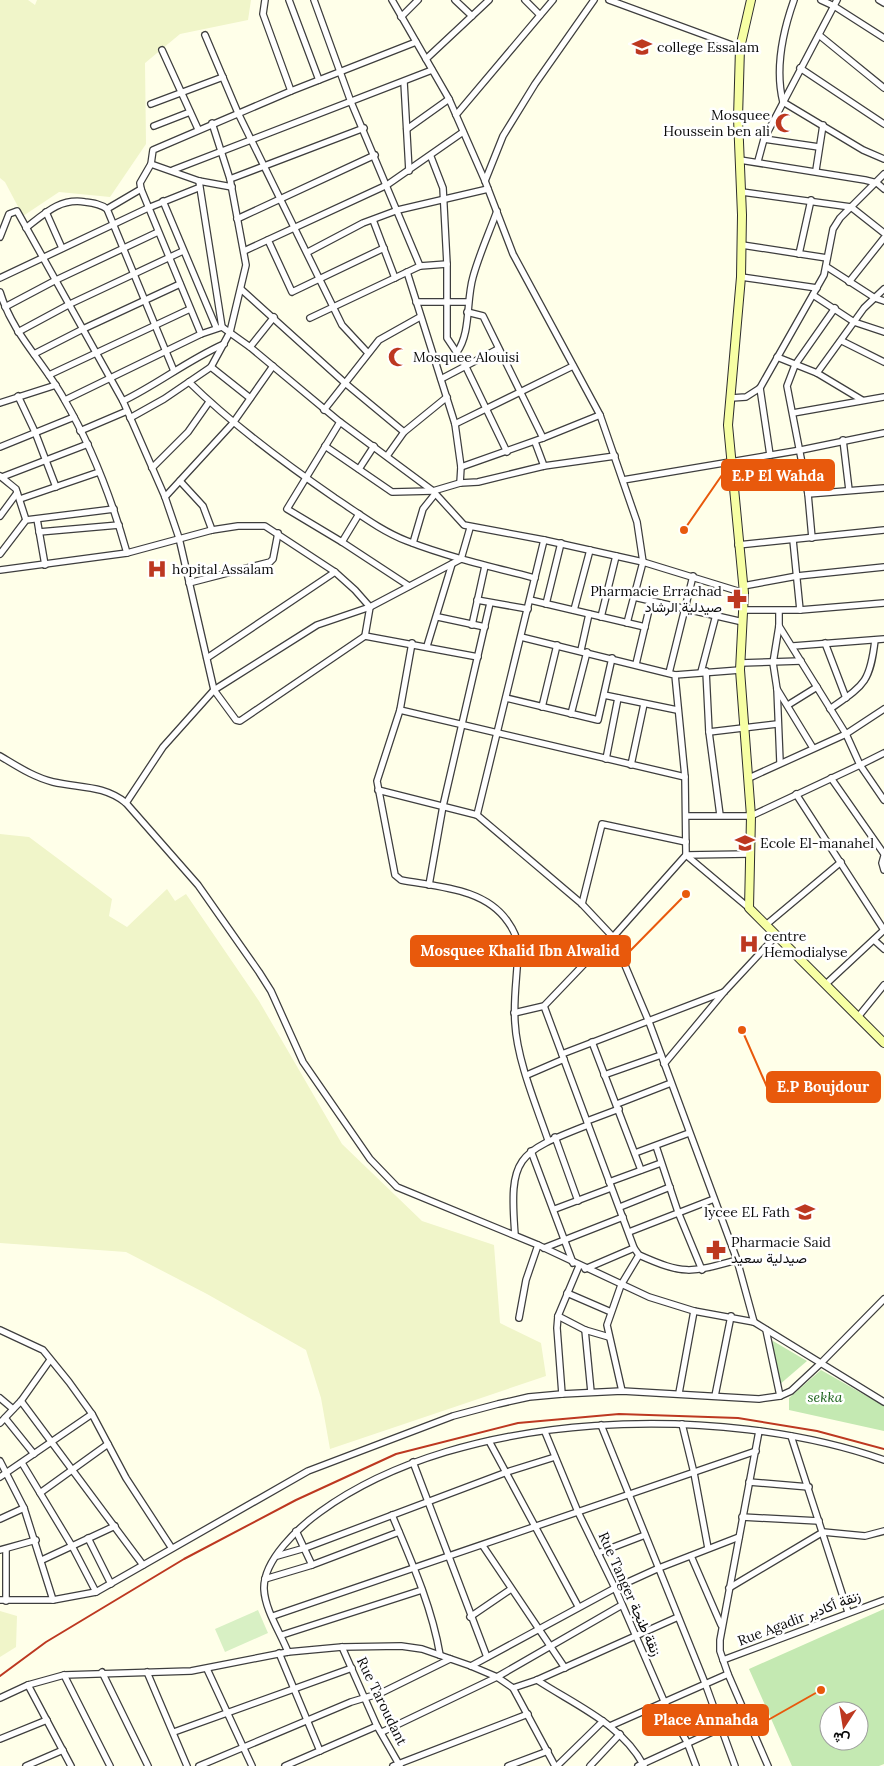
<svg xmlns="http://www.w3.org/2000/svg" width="884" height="1766" font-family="Lora,Vazirmatn,serif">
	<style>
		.farmland { fill: #f0f5c9 }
		.green { fill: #c4e9b2; fill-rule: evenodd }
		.pitch { fill: #d8f0c4 }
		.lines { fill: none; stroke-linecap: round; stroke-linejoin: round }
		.minor-casing { stroke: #3e3e3e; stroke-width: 8 }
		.secondary-casing { stroke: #2d2d2d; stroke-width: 10 }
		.minor { stroke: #fff; stroke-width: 5.5 }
		.secondary { stroke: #f7ffa4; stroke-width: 8 }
		.rail { stroke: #bd3820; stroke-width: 2 }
		.labels { text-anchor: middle; stroke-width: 5; stroke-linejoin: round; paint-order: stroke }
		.poi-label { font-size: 14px; fill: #0b0b0b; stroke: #fff; text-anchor: start }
		.park-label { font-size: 14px; font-style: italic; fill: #1b631b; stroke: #fff }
		.street-label { font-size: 14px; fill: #0b0b0b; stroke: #fff }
		.leader { fill: none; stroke: #e8590c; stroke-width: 2 }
		.callout-dot { fill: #e8590c; stroke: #fff; stroke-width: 2 }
		.callout { fill: #e8590c; stroke: #e8590c; stroke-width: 2 }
		.callout-label { font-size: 15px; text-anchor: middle; font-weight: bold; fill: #fff }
	</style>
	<rect width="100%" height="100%" fill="#ffffe9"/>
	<!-- farmland -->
	<g class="farmland">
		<path d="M0,0h28l7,5 2,-5h214l-3,20 -68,14 -35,29 1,81 -36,53 -51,-5 -36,24 -18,-34 -5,-4z"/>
		<path d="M0,834l29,3 83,62 -3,17 18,11 40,-38 8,12 11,-7 73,107 83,143 80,77 72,24 6,78 41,20 5,33 -216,73 -9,-51 -15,-48 -99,-56 -81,-42 -126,-9z"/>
		<path d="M0,1611l17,5 -1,31 -16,10z"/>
	</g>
	<!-- green -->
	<g class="green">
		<path d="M773,1341l34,20 -28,24 -8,-42z"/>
		<path d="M821,1370l63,36v25l-95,-21v-12z"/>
		<path d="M884,1609v155l-5,2h-87l-43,-97zM829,1711h30v30h-30z"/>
	</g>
	<!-- pitch -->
	<path class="pitch" d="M258,1610l10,23 -43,19 -10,-23z"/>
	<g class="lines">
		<defs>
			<g id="minor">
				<path d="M265,0l-2,14 28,77"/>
				<path d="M289,0l30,80"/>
				<path d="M314,0l37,102 69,164"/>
				<path d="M392,0l57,99 36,82 28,73 87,161 37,107 6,40 -16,61"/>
				<path d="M455,0l17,16"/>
				<path d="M525,0l15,15"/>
				<path d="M609,0l131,48"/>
				<path d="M794,0c-11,31 -19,70 -11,102l80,48 21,9"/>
				<path d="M821,0l13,6 50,32"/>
				<path d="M879,0l5,3"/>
				<path d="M401,17l17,-17"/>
				<path d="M205,35l33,78 104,212 26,28"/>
				<path d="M819,35l65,53"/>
				<path d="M162,50l36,79"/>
				<path d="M426,59l63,-59"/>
				<path d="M800,68l84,56"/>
				<path d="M404,82l5,89"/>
				<path d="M151,104l72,-27"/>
				<path d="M456,115l97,-115"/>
				<path d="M154,126l36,-14"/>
				<path d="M407,129l42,-30"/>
				<path d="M764,139l55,8"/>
				<path d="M431,157l12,31 4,76v74l18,27 42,87"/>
				<path d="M740,160l125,20 12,3 7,6"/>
				<path d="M758,161l6,-22 73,-139"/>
				<path d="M151,164l48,17 33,6"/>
				<path d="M173,170l259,-100"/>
				<path d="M816,170l7,-45"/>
				<path d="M230,179l134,-51"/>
				<path d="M199,181l23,146"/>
				<path d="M485,181l18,-45 32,-52 59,-84"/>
				<path d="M742,192l109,15 33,26"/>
				<path d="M163,201l53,126"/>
				<path d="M107,209l34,-20"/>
				<path d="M46,212l16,36"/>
				<path d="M237,219l138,-64"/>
				<path d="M373,220l22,58"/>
				<path d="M26,228c19,-15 34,-30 59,-26 8,1 16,2 22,7l67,162"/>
				<path d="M0,237l9,-23 8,-3 106,190 42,96 14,41 35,152 22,30 4,1 125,-85 113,21"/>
				<path d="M268,240l24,52 92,-44"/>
				<path d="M742,245l85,13"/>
				<path d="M244,251l143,-66 76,-53"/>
				<path d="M308,252l55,-29 35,-13 90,-21"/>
				<path d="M799,254l12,-54"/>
				<path d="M827,267l48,31 9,3"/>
				<path d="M407,272l48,152 6,43 -1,16"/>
				<path d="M741,277l76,11"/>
				<path d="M0,278l148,-70 50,-20"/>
				<path d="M849,282l35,-44"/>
				<path d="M242,290l103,93 59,49"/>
				<path d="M0,292c13,43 43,69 64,107 28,48 48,101 63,154"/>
				<path d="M813,295l41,27 30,10"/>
				<path d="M416,302h51"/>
				<path d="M5,307l51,-27 102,-48"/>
				<path d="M467,312l16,4 60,122"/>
				<path d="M310,318l110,-52 27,-2"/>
				<path d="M18,332l52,-28 113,-53"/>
				<path d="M201,334l-60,-145 -1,-6 11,-19 2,-14 138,-59 125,-49"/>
				<path d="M842,341l42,21"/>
				<path d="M250,347l24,-30"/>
				<path d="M457,352c14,-19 9,-51 16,-75 6,-22 16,-44 24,-66"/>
				<path d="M34,354l49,-25 97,-45"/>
				<path d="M777,357l40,16 45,27"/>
				<path d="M211,367l39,31"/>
				<path d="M817,373l47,-65 20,-19"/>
				<path d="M49,375l141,-66"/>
				<path d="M441,379l57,-30"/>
				<path d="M189,382c45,44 95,81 146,116 23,15 46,33 72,43 41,16 85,26 128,37"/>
				<path d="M760,388l10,67"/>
				<path d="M18,396l17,36 21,55"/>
				<path d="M731,398l15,-1 14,-9 64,-113 9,-46 7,-11 44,-44"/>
				<path d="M65,400l136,-66 21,-7 28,20 90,75 93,69 31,34 80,15 99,22 101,31"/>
				<path d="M123,401c35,-17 65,-41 101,-57"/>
				<path d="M0,403l56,-18"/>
				<path d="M324,410l55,-70 41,-23"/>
				<path d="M793,413l91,-16"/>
				<path d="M130,418l34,-19 47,-32 19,-35 16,-67 -16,-86 -18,-56"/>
				<path d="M340,422l-53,87 55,33 67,44"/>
				<path d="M455,424l118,-58"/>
				<path d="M80,431l47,-20"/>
				<path d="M843,440l6,50"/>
				<path d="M535,442l9,24"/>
				<path d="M325,446l67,46 41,-1 27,-8 18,-1 66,-16 71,-10"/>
				<path d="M0,447l74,-30"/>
				<path d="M387,456l17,-24 43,-35"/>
				<path d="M461,467l82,-29 57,-23"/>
				<path d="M152,468l36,-36 21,-30"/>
				<path d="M359,469l15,-23"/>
				<path d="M0,476l16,13 10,31"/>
				<path d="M2,477l86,-33"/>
				<path d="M623,480l178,-30 83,-17"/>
				<path d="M180,481l23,25 9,24"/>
				<path d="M808,494l76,-6"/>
				<path d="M165,497l68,-74 40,-57"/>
				<path d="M20,499l79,-27"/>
				<path d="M0,516l17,-23"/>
				<path d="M37,519l8,46"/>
				<path d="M39,532l80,-7"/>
				<path d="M812,538l-4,-44 -21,-108 8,-21 40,-57"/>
				<path d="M793,540l7,70"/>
				<path d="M342,542l17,-28"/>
				<path d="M413,543l10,-34 12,-15"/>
				<path d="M738,545l146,-15"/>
				<path d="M0,554l26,-34 88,-11"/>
				<path d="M0,570l127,-17 85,-23 26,-4h27l70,46 20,18 15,17 -5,29"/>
				<path d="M189,583l81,-21 3,-3 5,-26"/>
				<path d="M743,586l54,-10 87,-9"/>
				<path d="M634,597l109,25"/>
				<path d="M477,600l51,9"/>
				<path d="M530,600l115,27"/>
				<path d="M546,604l15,-61"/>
				<path d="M574,610l16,-60"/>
				<path d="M743,610h57l84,-7"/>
				<path d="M779,611v15l-6,37 4,26 3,73"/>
				<path d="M438,617l47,10"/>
				<path d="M601,617l15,-61"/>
				<path d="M472,625l13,-59"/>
				<path d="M521,637l154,38 10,102 1,78 63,53"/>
				<path d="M412,643l-12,67 -23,71 18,94 6,5c37,7 84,8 107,42 5,7 9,15 10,24 0,26 -5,51 -3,77 2,37 21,82 33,117"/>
				<path d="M825,643l21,55"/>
				<path d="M427,646l25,-82"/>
				<path d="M793,646l91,-7"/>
				<path d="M581,650l8,-36"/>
				<path d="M207,658l128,-86"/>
				<path d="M740,663l61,-2"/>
				<path d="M636,664l15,-63"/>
				<path d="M706,671l3,61 11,83"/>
				<path d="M701,672l15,-57"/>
				<path d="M669,673l24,-97"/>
				<path d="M675,675l65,-5"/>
				<path d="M777,689l36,59"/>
				<path d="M604,695l73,15"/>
				<path d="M506,698l92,22 14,-62"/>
				<path d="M788,705l29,-18"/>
				<path d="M542,707l15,-62"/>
				<path d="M830,709c34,-24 40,-26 45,-69"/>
				<path d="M400,710l285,67"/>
				<path d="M571,714l16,-62"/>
				<path d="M709,732l68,-8"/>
				<path d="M884,753l-24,12 24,35"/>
				<path d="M0,756c17,10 33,21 53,26 26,6 51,3 73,21l72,82 61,87 12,19 32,71 67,97 27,28 141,58 111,52 45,14 60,11 130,80"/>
				<path d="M606,759l12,-61"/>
				<path d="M631,765l13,-61"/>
				<path d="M749,778l97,-44 38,-25"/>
				<path d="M831,778l53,76"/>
				<path d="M378,790l99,25 105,89 31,33 36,85 88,238 17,62"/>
				<path d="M796,794l88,136"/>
				<path d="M126,803l37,-56 51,-57 103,-65 53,-18 91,-48 9,-31"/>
				<path d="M477,815l67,-275"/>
				<path d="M686,816h65l109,-51 -14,-31 -67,-108"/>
				<path d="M884,856l-2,7 2,7"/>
				<path d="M429,885l14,-79 47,-203"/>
				<path d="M582,904l20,-80 84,18"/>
				<path d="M767,924l74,-62"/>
				<path d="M874,940l10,9"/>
				<path d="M826,984l58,-54"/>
				<path d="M544,1006l90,242 5,7c45,20 51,18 98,5"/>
				<path d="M514,1013l30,-7 45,-47 24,-22 73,-82 63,-1"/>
				<path d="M858,1017l26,-32"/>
				<path d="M592,1042l49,128"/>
				<path d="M562,1054l162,-62"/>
				<path d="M664,1064l60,-72 53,-57"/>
				<path d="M527,1075l37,-16"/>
				<path d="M604,1075l57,-20"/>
				<path d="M617,1104l54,-21"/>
				<path d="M587,1121l32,-12"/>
				<path d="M555,1137l23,64"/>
				<path d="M656,1146l22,66 24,58"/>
				<path d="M531,1151l42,112"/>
				<path d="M635,1153l54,-20"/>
				<path d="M609,1182l52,-19"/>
				<path d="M620,1207l50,-20"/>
				<path d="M555,1209l56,-21"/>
				<path d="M629,1232l85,-33"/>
				<path d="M515,1235c-6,-78 1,-82 73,-110"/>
				<path d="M544,1248l79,-31"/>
				<path d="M585,1269l49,-21"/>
				<path d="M567,1293l44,19"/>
				<path d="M558,1316l27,14 24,7"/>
				<path d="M519,1318l7,-38 12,-35"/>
				<path d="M0,1330l43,20 26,32 23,32 34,64 45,69"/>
				<path d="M585,1330l6,62"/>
				<path d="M766,1330l14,66"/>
				<path d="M622,1391l-15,-66 14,-40 18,-30"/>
				<path d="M679,1393l15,-82"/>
				<path d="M562,1394l-5,-66 1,-12 21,-50"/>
				<path d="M715,1396l16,-80"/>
				<path d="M0,1398l13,11"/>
				<path d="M21,1401l122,164"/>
				<path d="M5,1418l29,36"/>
				<path d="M0,1423l21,-22 29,-41"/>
				<path d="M682,1424l12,49 14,75"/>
				<path d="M601,1425l104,258 30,83"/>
				<path d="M759,1431l-39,209v11l8,23 40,92"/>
				<path d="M545,1432l33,80 37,76 49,113 23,41 9,24"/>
				<path d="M791,1436l57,176"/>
				<path d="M489,1441l89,165"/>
				<path d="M0,1461l24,47 29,92"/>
				<path d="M413,1462l74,195"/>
				<path d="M22,1463l50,83 24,46"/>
				<path d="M0,1477l92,-63"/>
				<path d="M749,1482l60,5"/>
				<path d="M40,1493l68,-49"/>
				<path d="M392,1515c19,45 40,92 48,140"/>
				<path d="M742,1517l77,4"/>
				<path d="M0,1519l24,-11"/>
				<path d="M296,1531l16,34"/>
				<path d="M88,1538l23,46"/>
				<path d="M483,1546l82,122"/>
				<path d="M6,1549v52"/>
				<path d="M0,1550l36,-10"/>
				<path d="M598,1553l47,-18"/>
				<path d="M277,1556l28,-8 202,-76 48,-15"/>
				<path d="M691,1556l30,69"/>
				<path d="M42,1560l73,-34"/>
				<path d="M265,1579l47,-14 87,-33"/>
				<path d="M729,1588l94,-56 42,4 19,-5"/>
				<path d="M0,1600h53l43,-8 212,-121 145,-55 45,-12 31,-7 33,-3 60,-3 137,8 21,-3 11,-5 30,-28 63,-64"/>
				<path d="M273,1616l483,-165"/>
				<path d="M470,1617l41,-28"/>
				<path d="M282,1635l140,-45"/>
				<path d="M342,1647l35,79 23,40"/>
				<path d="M288,1652c-8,-20 -23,-42 -24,-63 -1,-29 35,-62 56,-77 143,-104 402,-109 564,-52"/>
				<path d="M279,1653l41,98"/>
				<path d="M723,1660l161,-60"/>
				<path d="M471,1666l144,-78 44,-20 80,-31"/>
				<path d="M207,1669l45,97"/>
				<path d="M102,1672l46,94"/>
				<path d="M147,1672l40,94"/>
				<path d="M64,1675l46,91"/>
				<path d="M537,1680c38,25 85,44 107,86"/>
				<path d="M28,1685l43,81"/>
				<path d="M513,1688l24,-8 141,-63"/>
				<path d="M0,1698l28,-13 36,-10 127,-4 97,-19 54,-5 59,-1 21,3 49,17 26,11 16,11 42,78"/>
				<path d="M610,1726l118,-52"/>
				<path d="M174,1732l178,-64"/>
				<path d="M382,1732l115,-55 125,-72"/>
				<path d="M0,1739l47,-19"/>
				<path d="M26,1766l37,-16"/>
				<path d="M199,1766l152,-64 30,-9 69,-34"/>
				<path d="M285,1766l92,-40"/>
				<path d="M393,1766l135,-52"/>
				<path d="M508,1766l40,-15"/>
				<path d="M557,1766l46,-45"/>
				<path d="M590,1766l30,-32"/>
				<path d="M638,1766l109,-50"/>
			</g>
			<path id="secondary" d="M751,0l-11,48 -2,70 4,97 -1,62 -13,148 16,168 -4,77 11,146 -2,92 135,135"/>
		</defs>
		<!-- minor casing -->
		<use href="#minor" class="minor-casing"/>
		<!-- secondary casing -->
		<use href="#secondary" class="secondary-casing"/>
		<!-- minor -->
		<use href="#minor" class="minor"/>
		<!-- secondary -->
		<use href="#secondary" class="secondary"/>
		<!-- rail -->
		<path class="rail" d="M0,1676l46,-34 138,-83 112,-59 100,-46 122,-31 101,-9 119,4 79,13 67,18"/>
	</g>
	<!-- icons -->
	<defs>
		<symbol id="school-bare" viewBox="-9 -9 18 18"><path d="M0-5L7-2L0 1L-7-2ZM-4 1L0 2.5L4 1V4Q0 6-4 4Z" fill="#bd3820" stroke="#fff" stroke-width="2.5" paint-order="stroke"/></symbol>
		<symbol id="mosque-bare" viewBox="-9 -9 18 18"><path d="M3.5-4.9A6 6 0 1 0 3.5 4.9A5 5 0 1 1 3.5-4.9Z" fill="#bd3820" stroke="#fff" stroke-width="2.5" paint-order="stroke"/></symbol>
		<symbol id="hospital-bare" viewBox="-9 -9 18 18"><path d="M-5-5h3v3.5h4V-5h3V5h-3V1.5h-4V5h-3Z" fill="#bd3820" stroke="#fff" stroke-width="2.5" paint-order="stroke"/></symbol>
		<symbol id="pharmacy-bare" viewBox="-9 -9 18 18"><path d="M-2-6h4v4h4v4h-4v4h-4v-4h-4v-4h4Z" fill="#bd3820" stroke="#fff" stroke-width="2.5" paint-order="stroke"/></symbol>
	</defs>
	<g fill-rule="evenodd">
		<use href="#school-bare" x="628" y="33" width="28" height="28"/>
		<use href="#mosque-bare" x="771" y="109" width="28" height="28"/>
		<use href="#mosque-bare" x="384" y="343" width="28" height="28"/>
		<use href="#hospital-bare" x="143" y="555" width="28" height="28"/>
		<use href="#pharmacy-bare" x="723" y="585" width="28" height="28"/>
		<use href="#school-bare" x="731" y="829" width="28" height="28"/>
		<use href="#hospital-bare" x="735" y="930" width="28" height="28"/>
		<use href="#school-bare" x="791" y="1198" width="28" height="28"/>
		<use href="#pharmacy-bare" x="702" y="1236" width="28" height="28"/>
	</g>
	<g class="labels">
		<!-- poi labels -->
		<g class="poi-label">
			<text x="657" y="52">college Essalam</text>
			<text x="770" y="120" text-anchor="end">Mosquee<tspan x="770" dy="16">Houssein ben ali</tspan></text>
			<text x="413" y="362">Mosquee Alouisi</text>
			<text x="172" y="574">hopital Assalam</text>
			<text x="722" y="596" text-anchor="end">Pharmacie Errachad<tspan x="722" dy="16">صيدلية الرشاد</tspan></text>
			<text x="760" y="848">Ecole El-manahel</text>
			<text x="764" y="941">centre<tspan x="764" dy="16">Hemodialyse</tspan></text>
			<text x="790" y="1217" text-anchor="end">lycee EL Fath</text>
			<text x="731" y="1247">Pharmacie Said<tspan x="731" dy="16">صيدلية سعيد</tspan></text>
		</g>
		<!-- park labels -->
		<g class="park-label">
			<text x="825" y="1402">sekka</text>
		</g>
		<!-- street labels -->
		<g class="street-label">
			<text transform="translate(630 1594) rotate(66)" y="5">Rue Tanger زنقة طنجة</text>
			<text transform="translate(799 1618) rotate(-21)" y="5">Rue Agadir زنقة أكادير</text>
			<text transform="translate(382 1701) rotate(64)" y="5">Rue Taroudant</text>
		</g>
	</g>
	<!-- callouts -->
	<path class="leader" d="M684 530L722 475M686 894L630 951M742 1030L767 1087M821 1690L768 1720"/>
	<g class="callout-dot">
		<circle cx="684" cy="530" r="5"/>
		<circle cx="686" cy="894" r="5"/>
		<circle cx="742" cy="1030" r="5"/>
		<circle cx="821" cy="1690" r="5"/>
	</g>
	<g class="callout">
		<rect x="722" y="460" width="112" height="30" rx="5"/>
		<rect x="411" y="936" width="219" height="30" rx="5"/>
		<rect x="767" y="1072" width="113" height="30" rx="5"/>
		<rect x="643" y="1705" width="125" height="30" rx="5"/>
	</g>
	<g class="callout-label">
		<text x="778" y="481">E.P El Wahda</text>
		<text x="520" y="956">Mosquee Khalid Ibn Alwalid</text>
		<text x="823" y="1092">E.P Boujdour</text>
		<text x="706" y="1725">Place Annahda</text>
	</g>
	<!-- north arrow -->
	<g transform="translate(844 1726) rotate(192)"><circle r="24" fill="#ffffff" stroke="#9d9d9d"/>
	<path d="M0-4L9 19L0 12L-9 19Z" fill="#bd3820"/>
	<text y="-8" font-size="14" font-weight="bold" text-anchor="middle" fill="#0b0b0b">ش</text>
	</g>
</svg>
